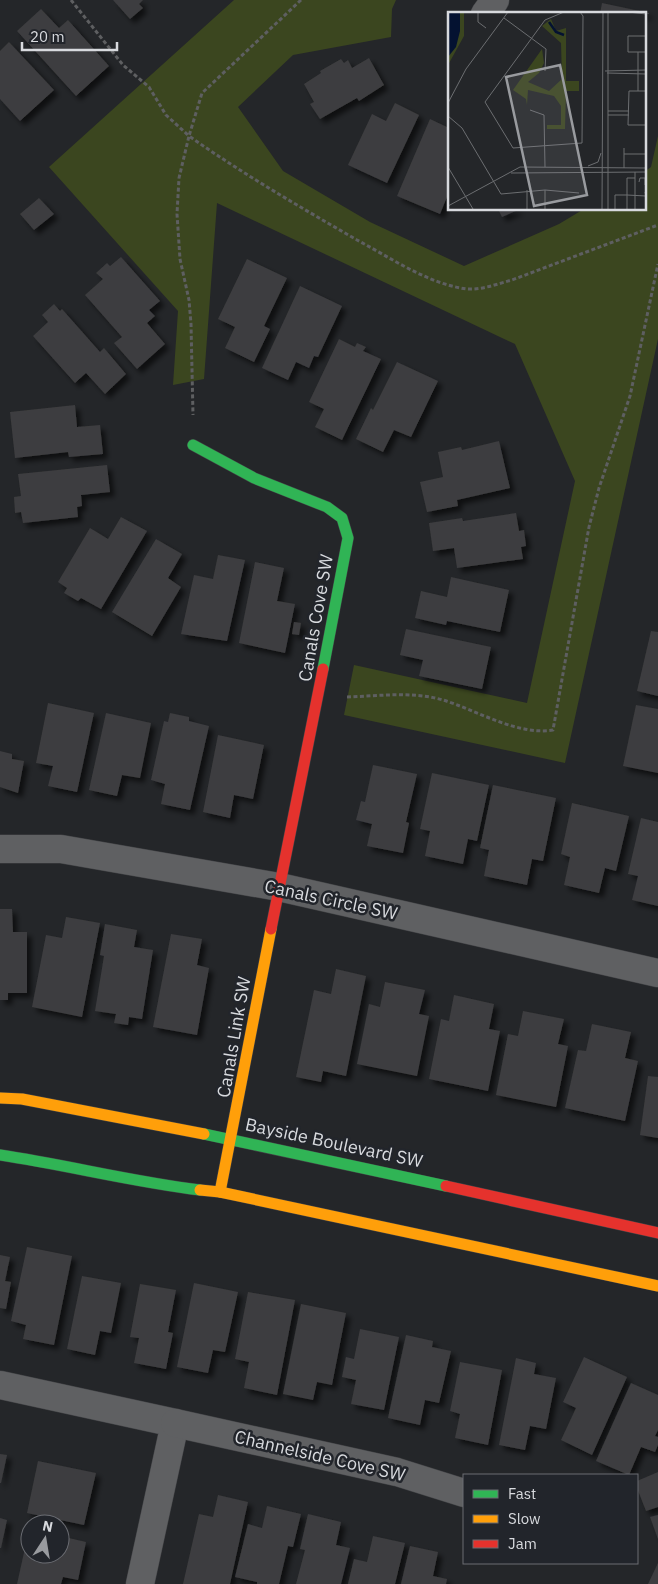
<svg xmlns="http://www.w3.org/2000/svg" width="658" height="1584" font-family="'IBM Plex Sans',sans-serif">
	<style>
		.green { fill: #3b461f }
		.building { fill: #3d3d3f; filter: url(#shadow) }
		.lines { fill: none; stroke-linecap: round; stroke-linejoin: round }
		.street-casing { stroke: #424346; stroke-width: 29 }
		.fast-casing { stroke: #424346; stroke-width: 12 }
		.slow-casing { stroke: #424346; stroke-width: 12 }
		.jam-casing { stroke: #424346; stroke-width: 12 }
		.path { stroke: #5e5f61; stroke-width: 3; stroke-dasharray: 4 2.5; stroke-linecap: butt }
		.street { stroke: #5f6062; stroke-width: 28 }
		.fast { stroke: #30b455; stroke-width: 11 }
		.slow { stroke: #ff9f0a; stroke-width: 11 }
		.jam { stroke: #e5322d; stroke-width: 11 }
		.labels { text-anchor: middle; stroke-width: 5; stroke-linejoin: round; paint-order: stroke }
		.street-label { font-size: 18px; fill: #d8dade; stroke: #22252b }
		.inset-river { fill: none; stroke: #041231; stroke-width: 2.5 }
		.inset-road { fill: none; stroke: #6c6e71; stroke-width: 1 }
		.view { fill: #999b9f; fill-opacity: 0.15; stroke: #999b9f; stroke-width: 2.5 }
		.inset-edge { fill: none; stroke: #d8dade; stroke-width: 2.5 }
	</style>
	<defs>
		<filter id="shadow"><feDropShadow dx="4.5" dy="4.5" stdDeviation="2.5" flood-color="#0009"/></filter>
	</defs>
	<rect width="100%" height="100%" fill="#242629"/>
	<!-- green -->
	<path class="green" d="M234,0h162l-4,9 -1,28 -98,18 -55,52 45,64 87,51 94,44 95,-42 25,-15h60v-37l7,-5 7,-31v203l-93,424 -221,-48 10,-50 173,38 48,-222 -60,-137 -298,-141 -13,176 -31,6 5,-74 -129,-144z"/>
	<!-- building -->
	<g class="building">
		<path d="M113,0h30l-4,4 4,4 -13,11z"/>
		<path d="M602,3l47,10v1h-3l-1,4 -1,-4h-44z"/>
		<path d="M41,9l18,19 9,-8 41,46 -33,30 -59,-65z"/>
		<path d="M9,42l45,48 -34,31 -20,-22v-48z"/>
		<path d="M369,58l15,27 -25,16 -2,-3 -37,21 -10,-15 4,-2 -10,-18 17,-11 -1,-2 21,-12 3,4 4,-3 4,8z"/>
		<path d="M395,103l24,12 -32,68 -39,-18 24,-51 14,7z"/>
		<path d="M430,119l19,9v64l-9,22 -43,-18z"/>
		<path d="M39,198l15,16 -20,16 -14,-16z"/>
		<path d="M498,209h22l-18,8z"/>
		<path d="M121,257l39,44 -11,9 6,6 -8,7 18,21 -28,25 -23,-26 8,-6 -37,-42 18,-16 -7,-6 11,-10 3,3z"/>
		<path d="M247,259l40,19 -23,48 6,3 -16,33 -29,-14 10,-21 -17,-8z"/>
		<path d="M300,286l42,20 -24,51 -4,-1 -5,12 -13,-6 -8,18 -26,-12z"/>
		<path d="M54,304l6,7 2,-2 38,43 4,-4 22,26 -21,20 -19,-21 -11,10 -42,-47 15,-14 -6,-7z"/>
		<path d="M339,339l16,8 2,-4 9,4 -3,4 18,8 -39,81 -27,-13 9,-18 -15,-7z"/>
		<path d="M397,362l41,19 -27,56 -17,-7 -11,22 -27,-13 15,-31 2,2z"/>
		<path d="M75,405l2,22 23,-2 3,29 -34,3 -1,-5 -53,6 -5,-46z"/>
		<path d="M499,441l11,47 -53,12 1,6 -31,6 -7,-30 23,-5 -5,-25 23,-5 1,3z"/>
		<path d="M107,465l3,27 -29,3 1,11 -5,1 1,10 -55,6 -2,-11 -6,1 -1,-16 7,-1 -3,-22z"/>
		<path d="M516,513l3,18 5,-1 2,16 -5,1 2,12 -66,9 -3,-20 -21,3 -4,-28 33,-5 1,3z"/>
		<path d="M121,517l26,14 -46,78 -20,-11 -3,3 -14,-8 3,-5 -9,-6 32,-54 18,11z"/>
		<path d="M156,539l26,15 -14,24 13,9 -29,49 -40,-24z"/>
		<path d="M218,555l27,5 -18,81 -46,-7 13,-59 19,4z"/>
		<path d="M255,562l29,6 -7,33 18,3 -10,49 -46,-10z"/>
		<path d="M451,577l58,13 -9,42 -53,-11 -1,4 -31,-7 6,-27 26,6z"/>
		<path d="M294,622l7,1 -2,12 -7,-1z"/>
		<path d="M406,629l85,18 -9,42 -63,-13 4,-16 -23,-5z"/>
		<path d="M651,631l7,1v64l-21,-5z"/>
		<path d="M48,703l46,10 -17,79 -29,-6 5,-20 -17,-3z"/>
		<path d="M636,705l22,4v64l-35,-7z"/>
		<path d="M106,713l45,10 -11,55 -18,-3 -5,21 -28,-6z"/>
		<path d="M170,713l19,4v4l20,5 -19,84 -29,-6 4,-20 -14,-4 13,-59 4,1z"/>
		<path d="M218,735l46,10 -11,54 -19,-4 -4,23 -27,-6z"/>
		<path d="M0,751l12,3v5l12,2 -6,32 -18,-6z"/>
		<path d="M373,765l44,9 -11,48 3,1 -6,30 -36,-7 5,-22 -16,-4 5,-19 4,1z"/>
		<path d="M432,773l57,12 -12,56 -9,-2 -5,25 -38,-8 5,-25 -10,-2z"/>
		<path d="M493,785l63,13 -13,63 -11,-2 -5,26 -43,-9 5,-26 -9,-2z"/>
		<path d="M572,803l57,13 -13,55 -11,-3 -6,25 -35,-8 6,-28 -9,-3z"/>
		<path d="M641,818l17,4v84l-26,-6 6,-24 -10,-2z"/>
		<path d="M0,909h12l1,23h14v61h-19v7h-8z"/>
		<path d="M66,917l34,6 -18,94 -50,-10 14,-72 16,3z"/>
		<path d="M105,924l32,6 -3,17 19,3 -11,69 -13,-2 -1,8 -14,-2 2,-9 -21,-3 9,-55 -4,-1z"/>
		<path d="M171,934l31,5 -5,26 12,3 -12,67 -44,-8z"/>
		<path d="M336,969l30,7 -20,100 -23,-5 -2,11 -25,-5 18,-87 17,4z"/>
		<path d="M385,982l40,8 -6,24 10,2 -12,60 -60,-12 12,-60 11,3z"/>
		<path d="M454,995l40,9 -5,25 11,2 -12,60 -59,-12 12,-60 8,2z"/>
		<path d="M523,1011l41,8 -6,25 10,2 -12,61 -60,-12 12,-61 10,2z"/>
		<path d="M592,1024l39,8 -6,26 13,3 -13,60 -60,-13 13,-58 8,1z"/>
		<path d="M648,1076l10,1v61l-18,-3z"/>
		<path d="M27,1247l45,9 -18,89 -31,-6 3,-14 -15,-4z"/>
		<path d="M0,1255l10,2 -5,24 6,1 -5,27 -6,-1z"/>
		<path d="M82,1276l39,7 -10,50 -11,-2 -5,24 -28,-6z"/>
		<path d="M194,1283l44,9 -13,60 -12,-2 -5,23 -31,-6z"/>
		<path d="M140,1284l36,6 -8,42 5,1 -7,36 -32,-6 5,-25 -9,-1z"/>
		<path d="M248,1292l47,8 -18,95 -33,-7 5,-26 -14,-3z"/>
		<path d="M301,1304l45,9 -14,72 -15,-3 -4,18 -30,-6z"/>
		<path d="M360,1329l39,8 -15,73 -33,-6 5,-24 -14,-3 4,-20 8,2z"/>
		<path d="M406,1335l27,6 -1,6 19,4 -12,52 -14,-3 -5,25 -32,-7z"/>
		<path d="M584,1357l43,20 -35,78 -31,-15 15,-32 -13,-6z"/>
		<path d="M516,1358l20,5 -2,11 22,4 -10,51 -16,-3 -5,24 -26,-5z"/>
		<path d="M460,1362l42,8 -14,75 -33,-7 5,-24 -10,-3z"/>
		<path d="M631,1383l27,12v35l-3,6 3,1v8l-3,7 -14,-5 -12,28 -33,-14z"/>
		<path d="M0,1454l7,1 -6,28h-1z"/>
		<path d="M38,1461l58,12 -12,52 -57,-12z"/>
		<path d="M658,1472v35l-12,4 -9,-23v-7z"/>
		<path d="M218,1495l30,7 -18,82h-47l16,-70 14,3z"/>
		<path d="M267,1506l34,8 -8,33 -5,-1 -9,38h-22v-2l-22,-5 13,-53 14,4z"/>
		<path d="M308,1514l33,8 -5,23 14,3 -9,36h-45l9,-34 -5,-1z"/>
		<path d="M658,1515v24l-8,-22z"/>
		<path d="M0,1518l7,2 -6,28h-1z"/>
		<path d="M29,1530l1,24h30v-18l26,6 -8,38 -15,-3 -2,7h-44z"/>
		<path d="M373,1536l32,7 -10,41h-47l6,-25 13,3z"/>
		<path d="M410,1546l28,6 -5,24 14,3 -1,5h-45z"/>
		<path d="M658,1563v21h-10z"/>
	</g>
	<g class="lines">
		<defs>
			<g id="street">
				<path d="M485,14l10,-14"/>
				<path d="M0,849h61l218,38 379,86"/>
				<path d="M0,1385l175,38 -35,161"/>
				<path d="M175,1423l222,49 67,21"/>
			</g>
			<g id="fast">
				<path d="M193,445l61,33 73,29 15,11 6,20 -25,131"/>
				<path d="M204,1134l242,52"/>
				<path d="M0,1155c67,10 133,27 200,35"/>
			</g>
			<g id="slow">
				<path d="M0,1098l22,1 182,35"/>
				<path d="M200,1190l20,2 438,94"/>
				<path d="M220,1192l51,-263"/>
			</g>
			<g id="jam">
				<path d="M271,929l52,-260"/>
				<path d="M446,1186l212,47"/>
			</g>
		</defs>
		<!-- street casing -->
		<use href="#street" class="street-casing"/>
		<!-- fast casing -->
		<use href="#fast" class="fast-casing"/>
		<!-- slow casing -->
		<use href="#slow" class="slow-casing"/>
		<!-- jam casing -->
		<use href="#jam" class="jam-casing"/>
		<!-- path -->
		<g class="path">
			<path d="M71,0l52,65 26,22 17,28 23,21 -10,42 -2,36 3,45 9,41 2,24 2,91"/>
			<path d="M301,0l-99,93 -13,43c54,38 111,71 168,104 34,18 71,44 110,49 15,1 30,-5 45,-9l146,-55"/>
			<path d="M347,697c32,-1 65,-6 96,3 33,10 75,36 110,30l36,-203 10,-39 31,-92 28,-132"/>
		</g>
		<!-- street -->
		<use href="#street" class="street"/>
		<!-- fast -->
		<use href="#fast" class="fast"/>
		<!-- slow -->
		<use href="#slow" class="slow"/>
		<!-- jam -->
		<use href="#jam" class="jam"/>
	</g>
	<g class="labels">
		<!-- street labels -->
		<g class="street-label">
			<text transform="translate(316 618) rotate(-80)" y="6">Canals Cove SW</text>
			<text transform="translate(331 900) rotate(12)" y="6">Canals Circle SW</text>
			<text transform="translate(234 1037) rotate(-80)" y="6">Canals Link SW</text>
			<text transform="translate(334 1143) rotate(12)" y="6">Bayside Boulevard SW</text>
			<text transform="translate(320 1456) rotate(13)" y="6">Channelside Cove SW</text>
		</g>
	</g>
	<!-- overview -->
	<g transform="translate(448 12)">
		<rect width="198" height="198" fill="#242629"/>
		<path d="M0,0h16v24l-16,29zM103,7l5,12 10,-3v53h13v10h-13l-1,38h-18v-4h14v-19l-7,-10 -26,-6 -1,15 -1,-6 -13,-9 29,-41 2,14 -5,10 -11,9 21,9 13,-12 -1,-36 -19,-17z" fill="#3b461f"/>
		<path d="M1,0h11v19l-4,16 -8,10z" fill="#041231"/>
		<path class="inset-river" d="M101,10l7,10 8,3"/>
		<path class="inset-road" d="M30,0v10l8,6M116,0l-19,8 -60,82 28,46 69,-5 1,-127 -3,-4M180,0l18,2M56,6l42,31 -1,22M198,24h-18v16h18M190,40v39M157,59l41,-1M159,61l39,1M198,79h-17l-1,34h18M0,91l18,-34 42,-57M82,98l14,5 1,52M160,99h21M160,103h21M0,104l14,12 39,66 44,-4v19M176,136v20M176,142h22M140,154l10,-4 3,-9M0,155l25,42M63,161l135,-1M191,170l1,-4h5v7M79,178v19M97,178l34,3M0,194l72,-39 126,1M154,197l1,-197M160,197v-197M167,197v-14h12v-17h8M179,197v-14l19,1 -1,-4M187,197v-37"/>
		<path class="view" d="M112,53l27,130 -53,11 -28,-129z"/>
		<rect width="198" height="198" class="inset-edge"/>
	</g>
	<!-- legend -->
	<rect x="463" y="1474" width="175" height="90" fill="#22252b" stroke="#6b6d73"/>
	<rect x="473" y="1490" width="25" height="8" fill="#30b455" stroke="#6b6d73"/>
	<text x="508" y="1499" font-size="15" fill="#d8dade">Fast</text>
	<rect x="473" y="1515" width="25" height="8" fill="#ff9f0a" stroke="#6b6d73"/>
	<text x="508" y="1524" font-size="15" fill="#d8dade">Slow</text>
	<rect x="473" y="1540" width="25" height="8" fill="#e5322d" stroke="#6b6d73"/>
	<text x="508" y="1549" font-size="15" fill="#d8dade">Jam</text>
	<!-- north arrow -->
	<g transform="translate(45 1539) rotate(12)"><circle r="24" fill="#22252b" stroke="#6b6d73"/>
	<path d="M0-4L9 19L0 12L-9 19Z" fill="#999b9f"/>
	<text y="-8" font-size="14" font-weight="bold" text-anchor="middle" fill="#d8dade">N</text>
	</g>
	<!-- scale -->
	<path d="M22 42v8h95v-8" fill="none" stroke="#d8dade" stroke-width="2.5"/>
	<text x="30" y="42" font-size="15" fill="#d8dade" stroke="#22252b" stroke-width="4" paint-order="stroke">20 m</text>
</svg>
